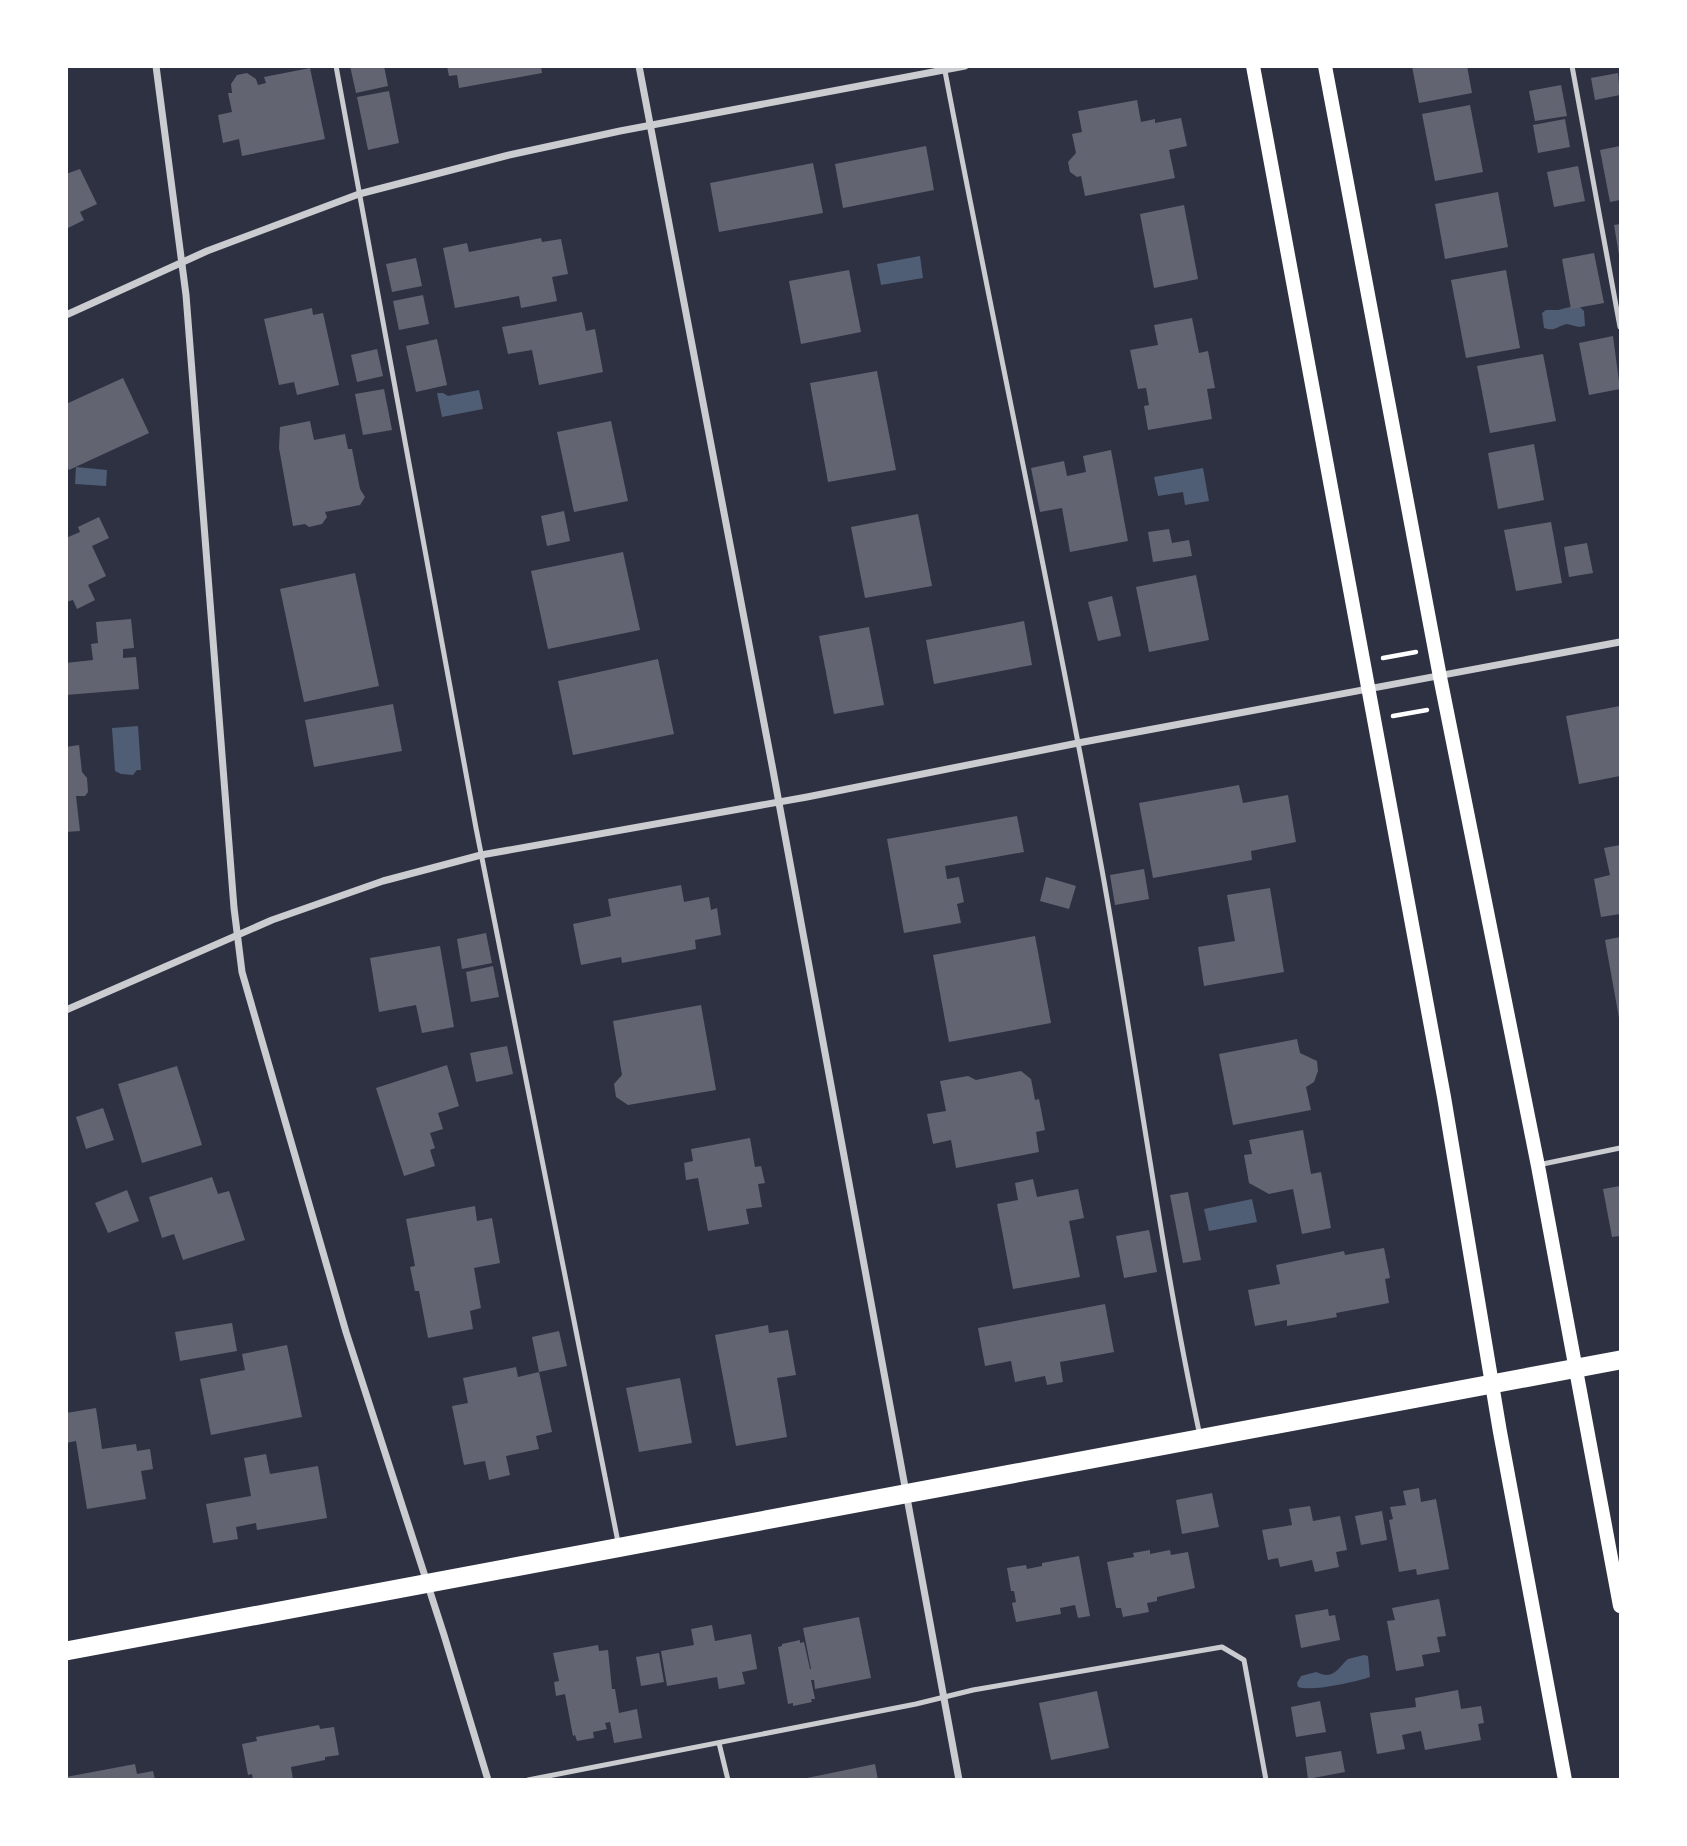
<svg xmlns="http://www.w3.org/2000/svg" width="1687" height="1846" font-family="Rubik,sans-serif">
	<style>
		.water { fill: #4f5d75 }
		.building { fill: #626471 }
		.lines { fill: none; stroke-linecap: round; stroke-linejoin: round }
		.path { stroke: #fff; stroke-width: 4.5 }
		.service { stroke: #caccd0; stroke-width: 5 }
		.minor { stroke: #caccd0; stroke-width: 7 }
		.secondary { stroke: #fff; stroke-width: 14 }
		.trunk { stroke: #fff; stroke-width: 19 }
	</style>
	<rect width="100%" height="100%" fill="#2d3142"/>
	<!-- water -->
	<g class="water">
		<path d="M920,256l3,22 -42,7 -4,-21z"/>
		<path d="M1578,305l6,6 1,15 -6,1 -12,-3c-10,2 -12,8 -23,4l-2,-15 4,-3h12z"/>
		<path d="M479,390l4,19 -41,8 -5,-24h6l5,3z"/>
		<path d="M76,467l31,3 -1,16 -31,-2z"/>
		<path d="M1203,468l6,33 -24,4 -2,-13 -25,4 -4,-19z"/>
		<path d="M138,726l3,44h-4l-4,5 -12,-1 -6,-3 -3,-43z"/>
		<path d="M1252,1199l5,23 -48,9 -5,-22z"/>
		<path d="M1364,1655l4,1 2,21c-14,5 -60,15 -72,10l-1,-4 4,-7 15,-4c18,8 20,-2 32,-13z"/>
	</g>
	<!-- building -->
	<g class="building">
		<path d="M350,66h34l4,20 -32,7z"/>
		<path d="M447,66h94l1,7 -83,15 -2,-13 -8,1z"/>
		<path d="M1412,66h55l5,27 -53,10z"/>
		<path d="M310,68l15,71 -83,17 -3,-17 -16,4 -5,-28 14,-3 -4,-19h4l-1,-9 6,-9 10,-2 9,6 2,6 8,-2 -2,-6z"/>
		<path d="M1618,73l2,22 -25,5 -4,-22z"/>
		<path d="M1561,85l6,31 -32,5 -6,-30z"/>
		<path d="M389,91l10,52 -31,7 -11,-53z"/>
		<path d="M1137,100l4,22 14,-3v4l26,-5 6,28 -18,4 6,28 -90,18 -4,-20 -4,1 -7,-5 -2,-10 8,-9 -4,-19 10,-2 -4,-21z"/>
		<path d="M1470,105l13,67 -48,9 -13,-67z"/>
		<path d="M1565,119l5,28 -32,6 -5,-28z"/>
		<path d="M926,146l8,44 -91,18 -8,-44z"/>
		<path d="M1620,146v54l-10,2 -10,-52z"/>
		<path d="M813,163l10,50 -104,19 -9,-49z"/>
		<path d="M1578,166l7,35 -31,6 -7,-35z"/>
		<path d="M80,169l17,35 -17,8 4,8 -18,9v-55z"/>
		<path d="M1498,192l10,55 -63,12 -10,-55z"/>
		<path d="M1184,205l14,74 -44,9 -14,-74z"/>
		<path d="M1620,224v31h-1l-5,-30z"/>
		<path d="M541,238l1,4 19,-3 7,35 -16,3 5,24 -36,7 -2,-12 -64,12 -12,-60 24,-5 2,9z"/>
		<path d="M1594,253l10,50 -33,6 -9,-50z"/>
		<path d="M416,258l6,28 -30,6 -6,-28z"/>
		<path d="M849,270l12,62 -60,12 -12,-63z"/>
		<path d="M1506,270l14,78 -54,10 -15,-78z"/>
		<path d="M423,295l6,29 -30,6 -6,-29z"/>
		<path d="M312,308l1,7 10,-2 16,72 -42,10 -3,-13 -15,3 -15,-66z"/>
		<path d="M582,312l4,19 9,-2 8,43 -64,13 -7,-35 -24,4 -6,-27z"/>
		<path d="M1192,318l7,35 9,-2 7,37 -8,1 5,30 -64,11 -4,-24 5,-1 -3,-17 -8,1 -8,-39 28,-5 -4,-20z"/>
		<path d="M1613,336l7,53 -31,6 -10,-52z"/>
		<path d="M437,339l10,46 -31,7 -10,-46z"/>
		<path d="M377,349l6,27 -26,6 -6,-27z"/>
		<path d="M1543,354l13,67 -66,12 -13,-67z"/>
		<path d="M877,371l19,99 -68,12 -18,-99z"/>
		<path d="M123,378l26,55 -80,37 -3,-5v-61z"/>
		<path d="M384,389l8,41 -29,5 -8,-41z"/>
		<path d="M310,421l4,19 31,-6 3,15h4l8,40 5,8 -5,8 -35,7 2,5 -5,7 -13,3 -4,-3 -12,2 -14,-78 1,-21z"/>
		<path d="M611,421l17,80 -54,11 -17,-80z"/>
		<path d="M1534,444l10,56 -46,9 -10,-56z"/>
		<path d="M1111,450l17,91 -58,11 -8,-44 -22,4 -9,-44 33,-7 3,15 19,-4 -3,-16z"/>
		<path d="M564,511l6,30 -23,5 -6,-30z"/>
		<path d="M918,514l14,72 -67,12 -14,-71z"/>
		<path d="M99,517l10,21 -17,8 14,30 -18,9 7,15 -18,9 -4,-9 -7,2v-64l14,-6 -2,-5z"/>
		<path d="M1551,522l11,61 -46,8 -12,-61z"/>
		<path d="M1169,529l3,14 17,-3 3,16 -39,6 -5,-30z"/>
		<path d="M1587,543l6,30 -24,4 -5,-30z"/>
		<path d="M623,552l17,78 -92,19 -17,-78z"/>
		<path d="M355,573l24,113 -75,16 -24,-113z"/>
		<path d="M1196,575l13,65 -60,12 -13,-65z"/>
		<path d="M1112,596l9,40 -23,5 -10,-39z"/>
		<path d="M131,619l3,29 -11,1v9l13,-1 3,32 -73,6v-32l27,-3 -2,-16 7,-1 -2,-21z"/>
		<path d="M1024,621l8,44 -98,19 -8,-44z"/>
		<path d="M869,627l15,78 -50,9 -15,-78z"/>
		<path d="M658,659l16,75 -101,21 -15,-74z"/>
		<path d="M393,704l9,47 -88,16 -9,-47z"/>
		<path d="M1620,706v70l-41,8 -13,-68z"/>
		<path d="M79,745l3,27 5,6 1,14 -3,4h-9l4,35 -14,1v-85z"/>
		<path d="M1239,785l4,18 45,-8 8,47 -45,9 1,9 -99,18 -14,-75z"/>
		<path d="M1017,816l7,36 -79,14 2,13 12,-2 5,25 -7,2 4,19 -57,10 -17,-94z"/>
		<path d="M1620,845v69l-19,3 -7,-38 16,-4 -6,-27z"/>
		<path d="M1144,869l5,30 -34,6 -5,-30z"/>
		<path d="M1046,877l30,9 -7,23 -29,-8z"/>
		<path d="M681,885l3,17 25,-5 2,13 6,-2 4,27 -26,5 1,9 -74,14 -1,-6 -40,8 -8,-41 38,-8 -3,-17z"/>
		<path d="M1270,888l14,84 -80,14 -6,-39 37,-6 -8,-46z"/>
		<path d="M486,933l6,30 -30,6 -5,-30z"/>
		<path d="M1035,936l16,87 -102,19 -16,-87z"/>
		<path d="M1620,937v81h-1l-14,-78z"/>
		<path d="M440,946l14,81 -32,6 -6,-28 -37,7 -9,-54z"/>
		<path d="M493,966l6,31 -28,5 -5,-30z"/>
		<path d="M701,1005l15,85 -88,15 -12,-8 -2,-13 8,-9 -9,-54z"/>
		<path d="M1297,1039l3,14 17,8 1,10 -4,11 -8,5 5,23 -78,15 -14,-71z"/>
		<path d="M507,1046l6,28 -37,8 -6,-29z"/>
		<path d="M447,1065l12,41 -21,7 5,16 -13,4 5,15 -5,2 5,16 -31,10 -28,-88z"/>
		<path d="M177,1066l25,79 -60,18 -24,-79z"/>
		<path d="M1021,1071l10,8 4,21 4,-1 6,31 -9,2 3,20 -83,16 -5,-28 -18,4 -6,-30 19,-3 -6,-30 28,-5 8,4z"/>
		<path d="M103,1108l11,32 -28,9 -10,-32z"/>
		<path d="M1303,1130l8,44 10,-2 10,56 -29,6 -9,-45 -24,5 -20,-11 -5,-28 8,-1 -3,-14z"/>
		<path d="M750,1138l5,29 6,-1 4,17 -7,1 4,23 -16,2 3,15 -41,7 -10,-53 -12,2 -2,-17 9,-2 -2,-12z"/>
		<path d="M212,1177l6,17 11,-3 16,49 -62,20 -9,-26 -12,4 -13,-41z"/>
		<path d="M1033,1179l4,18 41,-8 6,29 -15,3 11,56 -67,12 -16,-85 21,-4 -3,-17z"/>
		<path d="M1620,1186v50l-8,1 -9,-48z"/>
		<path d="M127,1190l12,31 -31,12 -13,-30z"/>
		<path d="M1188,1192l13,68 -18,3 -13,-68z"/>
		<path d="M475,1206l2,15 15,-3 8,45 -26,5 7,40 -11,3 3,18 -45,9 -9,-47h-4l-5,-24 5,-1 -9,-47z"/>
		<path d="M1149,1230l8,42 -33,6 -8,-42z"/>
		<path d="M1384,1248l6,30 -5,1 4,24 -53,10 1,4 -50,9v-6l-32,6 -7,-36 32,-6 -4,-19 68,-14 1,4z"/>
		<path d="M1105,1304l9,48 -54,10 3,20 -16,3 -2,-9 -30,6 -4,-21 -26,5 -7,-38z"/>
		<path d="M232,1323l5,28 -57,10 -5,-29z"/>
		<path d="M768,1325l1,8 19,-3 8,45 -19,3 10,59 -51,9 -21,-111z"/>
		<path d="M559,1331l8,35 -28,6 -7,-35z"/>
		<path d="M287,1345l15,72 -91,18 -11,-56 45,-9 -3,-16z"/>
		<path d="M516,1367l2,10 21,-5 13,60 -16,4 3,13 -33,7 4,19 -21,5 -4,-19 -21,4 -12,-59 16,-3 -5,-25z"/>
		<path d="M680,1378l12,65 -53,9 -13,-64z"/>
		<path d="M96,1408l6,41 34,-5 1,7 13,-2 3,20 -12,2 5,28 -59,10 -11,-68 -10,2v-30z"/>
		<path d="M266,1454l4,20 48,-8 9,52 -70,12 -1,-7 -20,4 2,12 -25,4 -7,-39 45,-8 -7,-38z"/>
		<path d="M1419,1488l2,14 15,-3 13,70 -32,6 -1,-6 -17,3 -10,-52 4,-1 -3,-12 16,-2 -3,-14z"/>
		<path d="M1212,1493l7,34 -37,7 -6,-34z"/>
		<path d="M1310,1506l3,15 27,-5 7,34 -11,2 3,15 -24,5 -3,-12 -32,7 -2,-9 -10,2 -6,-30 30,-5 -3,-16z"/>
		<path d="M1382,1511l5,29 -26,5 -6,-29z"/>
		<path d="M1150,1550v4l20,-4 1,5 17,-3 7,36 -38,9v4l-10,2 2,9 -26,5 -2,-9h-5l-9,-46 27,-5 -1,-4z"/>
		<path d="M1079,1556l11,60 -12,2 -3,-13 -15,3 1,6 -45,8 -4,-19 4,-1 -2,-11h-3l-4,-23 19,-3 1,4 15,-3v-3z"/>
		<path d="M1439,1599l7,37 -9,1 3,15 -18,3 2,11 -28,5 -9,-50 8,-1 -3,-12z"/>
		<path d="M1328,1609l1,7 6,-1 5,25 -39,8 -6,-33z"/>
		<path d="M859,1617l12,61 -56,11 -1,-9h-3l4,19h-4l1,3 -19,4v-3l-5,1 -10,-57 4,-1v-2l18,-4v3l4,-1 6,27h1l-8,-41z"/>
		<path d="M712,1625l3,16 36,-7 6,35 -15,3 3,12 -26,5 -2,-12 -50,9 -6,-35 33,-6 -3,-16z"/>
		<path d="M598,1645l1,6 9,-1 4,39h3l4,24 18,-4 5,29 -28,5 -4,-21 -5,1 2,6 -14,3 1,6 -17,3 -2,-6 -2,1 -8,-42 -9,2 -2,-14 5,-1 -6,-28z"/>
		<path d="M659,1653l5,29 -23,4 -5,-29z"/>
		<path d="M1458,1690l3,19 20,-3 3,17 -6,1 3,16 -56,10 -4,-19 -19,4 3,14 -28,5 -7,-41 46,-6 -1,-9z"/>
		<path d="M1097,1691l12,57 -58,12 -12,-57z"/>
		<path d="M1320,1701l6,31 -30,5 -5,-30z"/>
		<path d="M319,1725l1,4 14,-2 5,28 -14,2v3l-34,7 2,13h-40l-1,-6 -4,1 -6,-31 15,-3 -1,-4z"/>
		<path d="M1341,1751l4,21 -37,7 -3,-22z"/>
		<path d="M135,1764l2,10 16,-3 2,9h-89v-3z"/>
		<path d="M875,1764l3,16h-71v-2z"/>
	</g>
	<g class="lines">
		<!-- path -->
		<g class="path">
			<path d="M1383,658l33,-6"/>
			<path d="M1393,716l34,-6"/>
		</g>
		<!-- service -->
		<g class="service">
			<path d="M336,66l140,762 142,714"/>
			<path d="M944,66c51,269 109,536 158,804 34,189 58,379 98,566"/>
			<path d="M1572,66l48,261"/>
			<path d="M1538,1165l82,-17"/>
			<path d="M719,1743l9,37"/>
			<path d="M528,1780l388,-76 57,-14 249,-43 22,13 22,120"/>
		</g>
		<!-- minor -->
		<g class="minor">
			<path d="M156,66l30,229 48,613 8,64 104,360 98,303 44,145"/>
			<path d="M639,66l133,699 187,1015"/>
			<path d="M66,315l141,-64 152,-57 150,-39 111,-24 345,-65"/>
			<path d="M66,1010l206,-90 111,-39 98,-26 326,-58 271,-54 542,-101"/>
		</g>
		<!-- secondary -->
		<g class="secondary">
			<path d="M1253,66l191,1031 56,335 65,348"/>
			<path d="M1325,66l115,611 98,489 82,440"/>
		</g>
		<!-- trunk -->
		<path class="trunk" d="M66,1651l1554,-291"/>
	</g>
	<!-- border -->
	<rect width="1687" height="1846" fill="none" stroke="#ffffff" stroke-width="136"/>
</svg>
